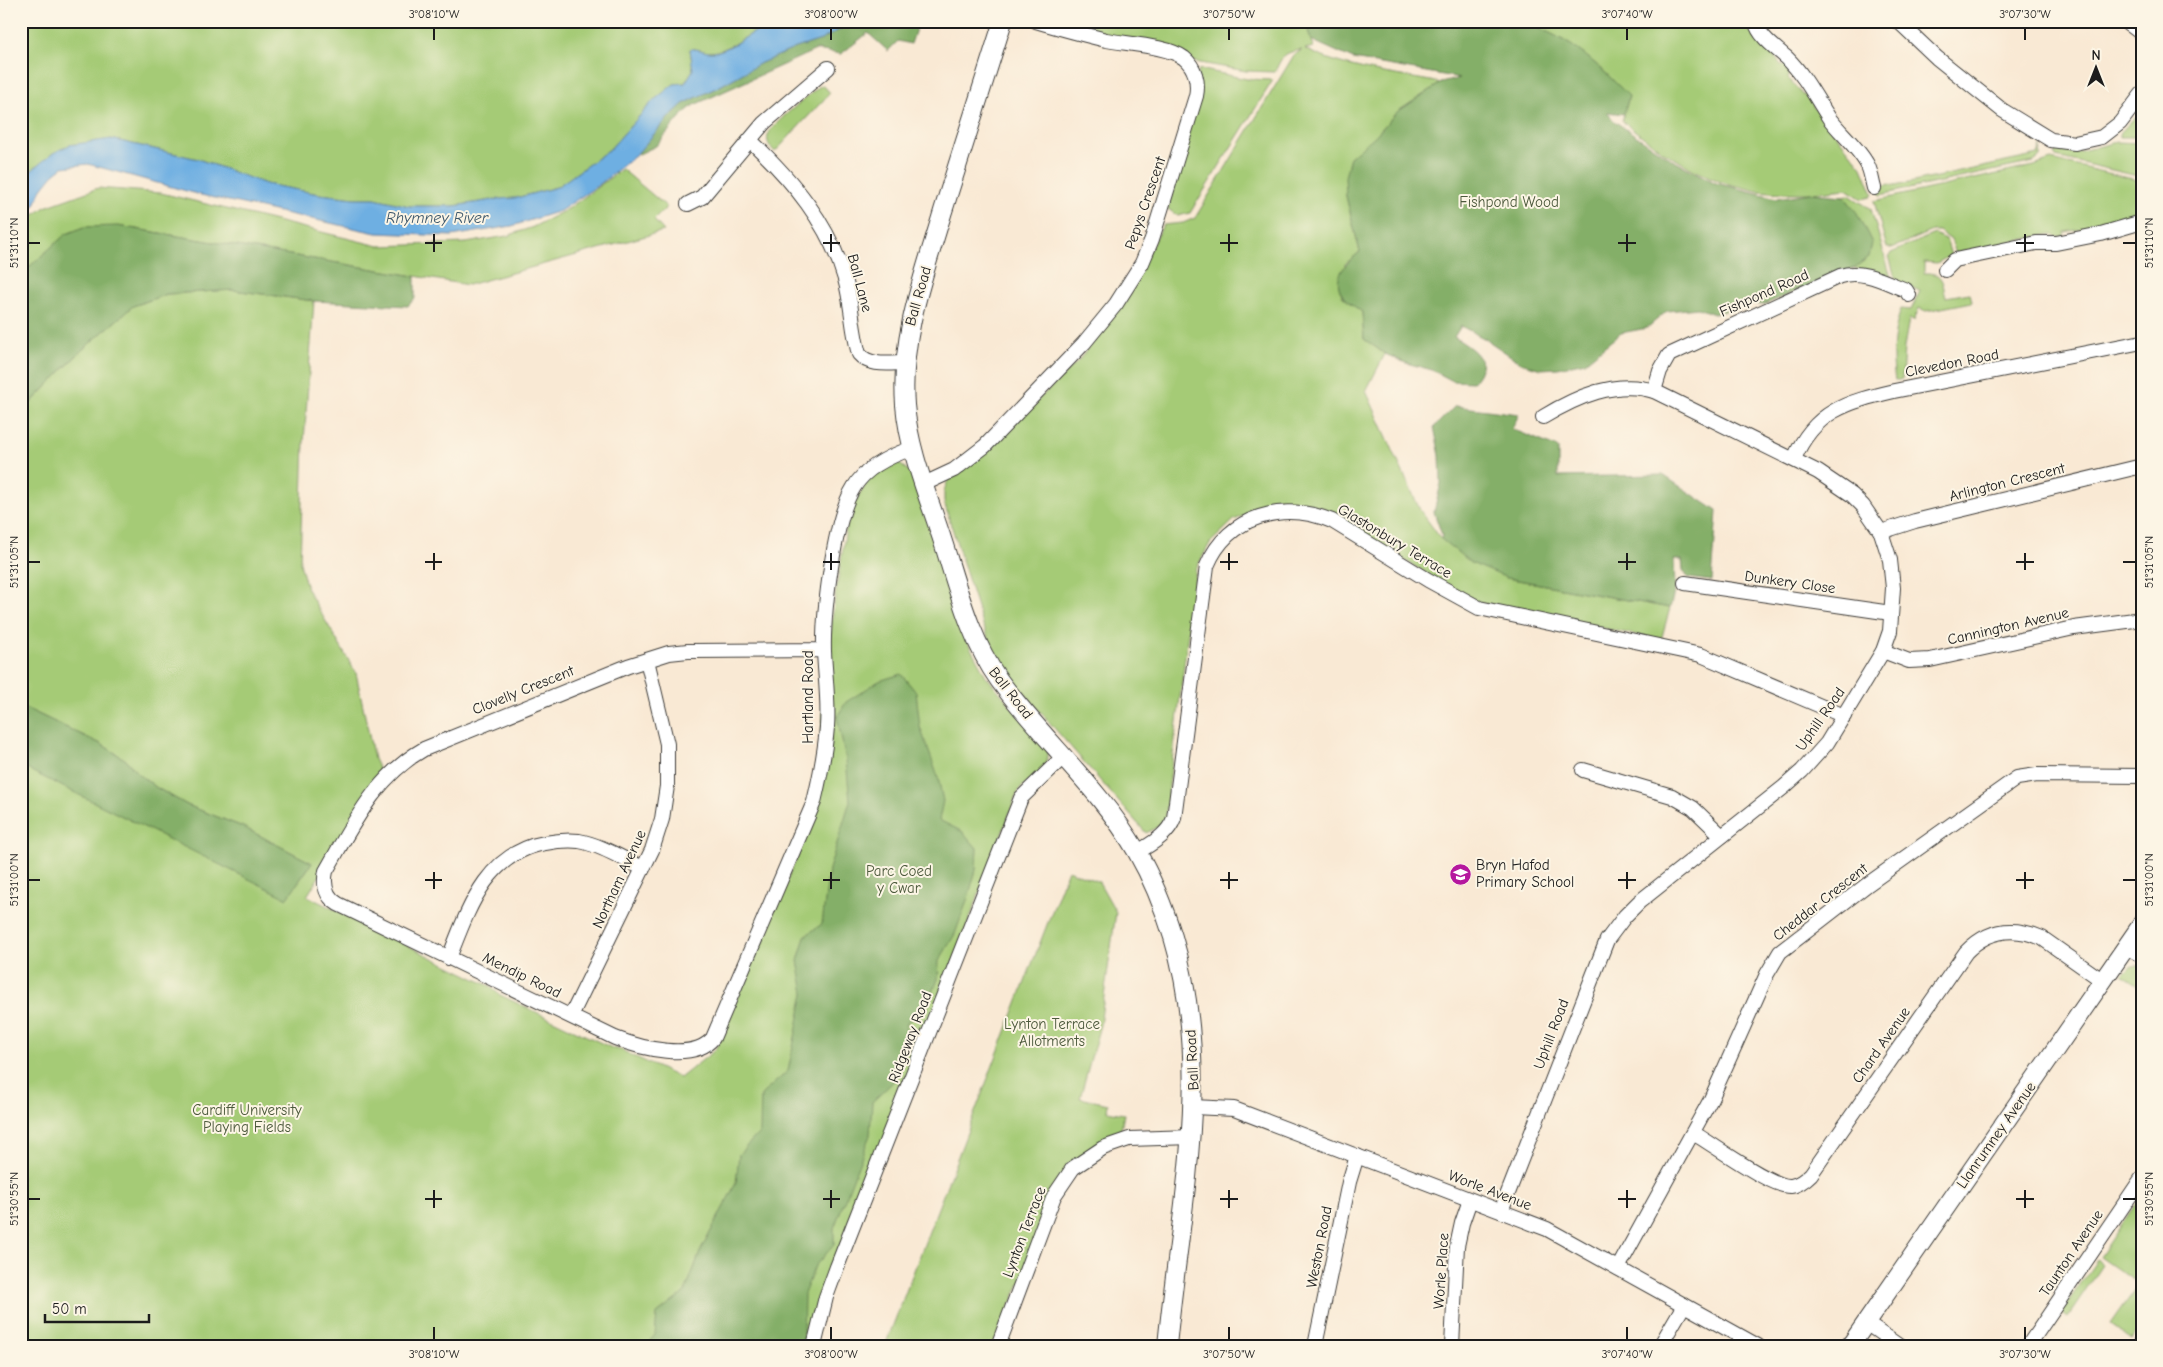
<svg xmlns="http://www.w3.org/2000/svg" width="2163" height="1367" font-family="'Comic Neue',sans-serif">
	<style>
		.green { fill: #a5cb76; stroke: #607449 }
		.forest { fill: #84af67; stroke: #506642 }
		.water { fill: #6eafe2; stroke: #45667f }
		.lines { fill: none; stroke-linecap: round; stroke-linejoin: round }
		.minor-casing { stroke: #3d3b38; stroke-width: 16 }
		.tertiary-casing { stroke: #3d3b38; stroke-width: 20 }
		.minor { stroke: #fff; stroke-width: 14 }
		.tertiary { stroke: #fff; stroke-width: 18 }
		.ticks { fill: none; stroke: #1c1c1c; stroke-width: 2 }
		.labels { text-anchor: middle; stroke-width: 4; stroke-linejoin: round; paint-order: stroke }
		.park-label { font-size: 15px; fill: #4c593c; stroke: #fcf5e5 }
		.street-label { font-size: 15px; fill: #1c1c1c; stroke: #fcf5e5 }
		.poi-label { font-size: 15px; fill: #1c1c1c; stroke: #fcf5e5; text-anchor: start }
		.water-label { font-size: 16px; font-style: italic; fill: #3d576b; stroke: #fcf5e5 }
		.neatline { fill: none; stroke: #1c1c1c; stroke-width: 2 }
		.ticks-label { font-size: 12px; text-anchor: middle; fill: #1c1c1c }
	</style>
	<rect width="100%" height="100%" fill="#fcf5e5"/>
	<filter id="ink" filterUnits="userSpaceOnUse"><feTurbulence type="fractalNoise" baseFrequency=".02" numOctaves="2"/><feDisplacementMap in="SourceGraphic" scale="10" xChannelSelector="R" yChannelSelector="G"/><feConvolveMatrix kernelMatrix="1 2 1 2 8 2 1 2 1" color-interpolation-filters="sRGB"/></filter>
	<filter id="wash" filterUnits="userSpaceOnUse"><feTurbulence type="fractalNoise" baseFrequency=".0096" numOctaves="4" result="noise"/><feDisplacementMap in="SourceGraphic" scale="20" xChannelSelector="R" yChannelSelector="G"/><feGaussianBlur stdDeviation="1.12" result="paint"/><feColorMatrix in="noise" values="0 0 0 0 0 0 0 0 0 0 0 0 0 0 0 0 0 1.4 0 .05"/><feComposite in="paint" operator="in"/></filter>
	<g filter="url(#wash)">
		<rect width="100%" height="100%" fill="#f9e9d4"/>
		<!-- green -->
		<g class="green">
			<path d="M21,21h758c-6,6 -15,6 -22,10 -13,6 -32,21 -47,21 -7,0 -12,-4 -20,-3l3,21 -8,13 -11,1 -21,17 -43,48 -53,38 -41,11 -17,1 -45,7h-45l-34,-8h-20l-36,-4 -53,-10 -68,-25 -87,-20 -90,40z"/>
			<path d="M1049,21h256l9,26 -9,2c41,21 91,25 136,34l-44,29 -21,23 -30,61 14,56 -15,12 -3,32 20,16 2,27 21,15 -19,37 54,119 21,29 66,39 163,30 -9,32 -186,-38 -156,-92 -38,-9 -47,19 -24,23 -14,26 -31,249 -6,8 -13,7 -118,-135 -24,-31 -13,-22 -11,-28 -36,-115v-11l4,-11 58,-49 73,-71 40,-53 44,-82 20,-2 12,-5 99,-163 8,-5c-18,2 -20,6 -27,22l-29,-1 -51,-9z"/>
			<path d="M1515,21h232l34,44h6l4,5 -3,8 15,17h7l4,5 -1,6 49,61 11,27 -2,3 -9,2 -16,-10 -35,4h-29l-25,-2 -36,-9 -27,-12 -32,-19 -40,-30 7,-25c-36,-36 -64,-63 -114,-75z"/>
			<path d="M1199,69l48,10 26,1 -83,133 -12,3 -10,-7z"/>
			<path d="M820,86h4l6,7 -55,59c-5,-5 -9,-10 -7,-17 2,-10 43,-41 52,-49z"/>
			<path d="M2136,116l6,3v18h-23v-3z"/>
			<path d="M2117,142l25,1v34l-86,-20 -2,-3 4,-4 19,2z"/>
			<path d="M2041,146l-1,11 -6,5 -154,33 -4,-8 14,-3 5,2 143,-31z"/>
			<path d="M2051,160l91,21v36l-39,8 -3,5 -6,1 -5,-3 -24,4 -2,5h-7l-5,-3 -95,19 -5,-13 -12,-9h-7l-40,17h-5l-13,-47 160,-35z"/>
			<path d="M622,169l45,38 -13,13 10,11 -196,54 -350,-59 -97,100v-102l24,-17 53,-19 63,5 218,53 87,-3 41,-7 26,-9 35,-18z"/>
			<path d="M1849,195l22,14 20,69 -37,-10 -10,-72h-3z"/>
			<path d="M1934,234l12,5 5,16 -14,8 -13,-1v11c19,-1 18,8 22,24l24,-4 2,9 -46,9 -7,-3 -5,12 -5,-1 -5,28 -2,32 -7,2c-4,-26 -2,-48 6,-72l10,1 9,-19 -24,-10 -7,-25 2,-3z"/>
			<path d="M233,290l81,11 -10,140 -4,122 7,26 49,84 18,86 8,17 -75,120 185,91 6,7 114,54 9,2 59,28 35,-28 98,-231 20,-209 13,-81 6,-23 17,-27 19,-15 10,-1 15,11 34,110 22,61 17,31 62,74c1,21 -14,25 -27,38 -4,5 -7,13 -9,19l-204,539h-787v-586l272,129 19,-26 -69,-36 -56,-22 -30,-17 -20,-15 -11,-13 -25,-16 -80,-38v-293l61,-63 51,-44 34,-12z"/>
			<path d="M1068,870l31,12 17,30 -16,113 -20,73 28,6 -1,7 17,3 -4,21 -48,27 -79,184h-108z"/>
			<path d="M2136,965l6,2v21l-20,-13 8,-8z"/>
			<path d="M2142,1194v92l-42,-29z"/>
			<path d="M2097,1260l6,5 -35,52 -7,-5z"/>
			<path d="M2137,1287l5,4v34l-10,14 -21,-15z"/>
		</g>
		<!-- forest -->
		<g class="forest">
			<path d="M855,21h60l-1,4 3,1 -6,18 -13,-3 -10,10 -20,-18 -27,21 -25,-4 -122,55 -11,9 -27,32 -21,10 33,-38 15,-14 37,-18 41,-23 35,-15 25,-8z"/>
			<path d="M1305,21h210c51,12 79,40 114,75l-5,18 -17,-2 7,9 60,40 42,22 61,15 34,-5 33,3 13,17 15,30 -3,14 -15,11 -91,37 -14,-1 -35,10 -16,-6 -31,3 -20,17 -26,5 -36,29 -27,6 -17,1 -20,-6 -34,-23 -26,-14 -7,11c17,11 40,23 19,45l-20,-1 -21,-11 -26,-7 -21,-9 -21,-15 -2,-27c-6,-5 -15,-10 -19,-16 -13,-18 4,-34 17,-44l-14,-56 -1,-19 5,-20 26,-22 21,-23 44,-29 19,-5 -107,-19 -42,-19z"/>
			<path d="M118,226l297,50v22l-7,8 -94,-5 -81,-11 -66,4 -34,12 -51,44 -61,63v-139l45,-40 18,-7z"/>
			<path d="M1455,406l64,8 -7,15 46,19v29l105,-2 54,36 -5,70 -24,-3 -5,-8 -1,-10h-8l1,29 -5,19 -163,-30 -36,-15 -30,-24 1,-4 -8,-23 7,-29 -1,-27 -6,-29z"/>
			<path d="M901,674l15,18 4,35 18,50 5,24 -4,19 24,12 14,16 -1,22 -8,28 -13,36 -16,27 -1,18 -12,32 -19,11 -6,34 -7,25 -22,21 -2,33 -36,93v17l-19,21 -11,28 -1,45 -4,7h-154l10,-11 2,-21 28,-22 15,-40 36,-69 3,-29 21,-22 1,-37 27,-24 16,-78 -6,-32 7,-25 17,-12 7,-55 21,-68 -4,-41 -9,-43 9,-15 33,-21z"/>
			<path d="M21,706l80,38 25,16 11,13 20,15 30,17 56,22 69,36 -25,35 -266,-132z"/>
		</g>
		<!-- water -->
		<path class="water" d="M779,21h76l-34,19 -25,8 -35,15 -41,23 -37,18 -15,14 -33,38 -35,28 -40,27 -48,15 -60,10 -76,-3 -175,-38 -113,-31 -25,3 -10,8 -12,15 -6,15 -14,11v-37l32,-26 16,-8 42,-6 87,20 68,25 53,10 36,4h20l34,8h45l45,-7 17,-1 41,-11 53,-38 43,-48 21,-17 11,-1 8,-13 -3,-21c8,-1 13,3 20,3 15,1 34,-15 47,-21 7,-4 16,-4 22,-10z"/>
	</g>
	<g filter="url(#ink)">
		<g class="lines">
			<defs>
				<g id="minor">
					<path d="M1755,21c5,17 20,26 32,37 18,18 29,40 42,60 12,16 30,30 39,48 3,6 4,15 6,22"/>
					<path d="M1898,21l39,37 65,52 49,30 24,3 27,-6 18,-14 22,-29"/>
					<path d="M2125,21l17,13"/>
					<path d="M751,141c41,39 78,82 94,138 7,24 7,51 14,75 11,13 31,9 46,9"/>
					<path d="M688,204l14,-7 62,-74 64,-55"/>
					<path d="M1945,270l10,-10 81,-17h20l45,-9 41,-12"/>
					<path d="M1654,391l6,-20 9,-16 171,-79c23,-7 45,6 66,14l3,5"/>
					<path d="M1794,459c20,-48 53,-57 100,-68l248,-49"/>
					<path d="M924,484l30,-14 31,-24 99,-103 32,-39 26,-41 10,-24 44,-143c3,-14 -1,-29 -12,-38 -16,-12 -57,-14 -78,-18 -24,-6 -47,-12 -70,-19"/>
					<path d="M1881,532l34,-11 227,-55"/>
					<path d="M1685,583l206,30"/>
					<path d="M824,650l-136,1 -19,2 -41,13 -204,83c-48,27 -71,75 -98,122 -3,14 0,26 12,33l277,134c25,10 79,24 98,0l101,-236c6,-25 11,-50 13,-75 2,-26 -2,-51 -3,-76 -1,-38 10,-133 30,-164 12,-20 38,-32 59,-39"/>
					<path d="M1883,651l26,10 21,-1 144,-32 68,-9"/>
					<path d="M1583,770l89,26 21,12 29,28"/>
					<path d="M1138,852c14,-9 30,-17 36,-34l33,-252c21,-51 77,-65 125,-45l96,59 51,28 222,47 143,61"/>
					<path d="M2126,947l16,9"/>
					<path d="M449,958c19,-48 37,-105 96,-115 11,-2 23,-3 34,-2 22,4 44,18 64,27"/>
					<path d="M571,1016l81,-166 10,-31 5,-33v-42l-20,-84"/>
					<path d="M1193,1107l41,2 313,120 211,117"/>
					<path d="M1693,1133c20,11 79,55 98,53 8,-1 14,-6 20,-12l155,-222c22,-23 48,-26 76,-14l61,43"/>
					<path d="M1501,1211l106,-271 18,-24 14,-14 145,-115 18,-16 25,-28 56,-92 7,-20 3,-43 -3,-28 -9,-28 -18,-26 -11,-11 -34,-23 -164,-81c-38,-12 -78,6 -111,26"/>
					<path d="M1618,1268l93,-169 56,-125 13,-22 88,-68 149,-106 20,-3 105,1"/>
					<path d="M1866,1323l33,23"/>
					<path d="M814,1346l12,-49 11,-30 184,-469 43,-42"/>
					<path d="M998,1346l56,-150 19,-28 30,-20 26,-9 63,-2"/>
					<path d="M1315,1346l34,-164 8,-26"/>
					<path d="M1452,1346l5,-100 5,-23 8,-23"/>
					<path d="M1660,1346l24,-41"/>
					<path d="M2028,1346l114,-168"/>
					<path d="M2139,1346l3,-5"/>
				</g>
				<g id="tertiary">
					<path d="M1003,21c-20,64 -40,127 -60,190 -19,64 -43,126 -38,194 4,47 24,93 38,137 15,47 27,97 56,138 43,59 101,108 138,172 15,26 27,56 36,85 41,136 7,271 -6,409"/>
					<path d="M1850,1346l292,-422"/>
				</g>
			</defs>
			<!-- minor casing -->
			<use href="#minor" class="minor-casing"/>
			<!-- tertiary casing -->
			<use href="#tertiary" class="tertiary-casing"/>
			<!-- minor -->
			<use href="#minor" class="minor"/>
			<!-- tertiary -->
			<use href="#tertiary" class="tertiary"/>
		</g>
	</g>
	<!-- ticks -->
	<path class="ticks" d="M434,28v12M831,28v12M1229,28v12M1627,28v12M2025,28v12M434,234v18M831,234v18M1229,234v18M1627,234v18M2025,234v18M28,243h12M425,243h17M823,243h17M1220,243h18M1618,243h18M2016,243h18M2123,243h13M434,553v17M831,553v17M1229,553v17M1627,553v17M2025,553v17M28,562h12M425,562h17M823,562h17M1220,562h18M1618,562h18M2016,562h18M2123,562h13M434,872v17M831,872v17M1229,872v17M1627,872v17M2025,872v17M28,880h12M425,880h17M823,880h17M1220,880h18M1618,880h18M2016,880h18M2123,880h13M434,1190v18M831,1190v18M1229,1190v18M1627,1190v18M2025,1190v18M28,1199h12M425,1199h17M823,1199h17M1220,1199h18M1618,1199h18M2016,1199h18M2123,1199h13M434,1327v13M831,1327v13M1229,1327v13M1627,1327v13M2025,1327v13"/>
	<!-- icons -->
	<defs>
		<symbol id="school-disc" viewBox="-11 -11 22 22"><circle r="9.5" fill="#b5179e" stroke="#fcf5e5"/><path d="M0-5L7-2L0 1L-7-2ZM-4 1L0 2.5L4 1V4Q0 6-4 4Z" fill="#fff"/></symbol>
	</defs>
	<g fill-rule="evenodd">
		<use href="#school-disc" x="1448" y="862" width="25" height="25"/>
	</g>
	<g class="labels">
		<!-- park labels -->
		<g class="park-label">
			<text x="1509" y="207">Fishpond Wood</text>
			<text x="899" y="876">Parc Coed<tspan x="899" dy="17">y Cwar</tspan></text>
			<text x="1052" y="1029">Lynton Terrace<tspan x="1052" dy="17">Allotments</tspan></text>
			<text x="247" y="1115">Cardiff University<tspan x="247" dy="17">Playing Fields</tspan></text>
		</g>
		<!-- street labels -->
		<g class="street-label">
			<text transform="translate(1145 203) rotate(-71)" y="5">Pepys Crescent</text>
			<text transform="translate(860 283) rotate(75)" y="5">Ball Lane</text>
			<text transform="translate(1764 293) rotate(-24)" y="5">Fishpond Road</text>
			<text transform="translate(918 296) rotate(-74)" y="5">Ball Road</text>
			<text transform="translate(1952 363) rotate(-11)" y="5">Clevedon Road</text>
			<text transform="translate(2007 482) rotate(-14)" y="5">Arlington Crescent</text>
			<text transform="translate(1395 541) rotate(31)" y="5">Glastonbury Terrace</text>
			<text transform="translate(1790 582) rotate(8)" y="5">Dunkery Close</text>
			<text transform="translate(2008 626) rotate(-13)" y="5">Cannington Avenue</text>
			<text transform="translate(523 690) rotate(-22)" y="5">Clovelly Crescent</text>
			<text transform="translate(1011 693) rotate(52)" y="5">Ball Road</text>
			<text transform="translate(808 697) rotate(-90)" y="5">Hartland Road</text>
			<text transform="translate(1820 719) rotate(-55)" y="5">Uphill Road</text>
			<text transform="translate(619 879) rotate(-65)" y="5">Northam Avenue</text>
			<text transform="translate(1820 902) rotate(-38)" y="5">Cheddar Crescent</text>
			<text transform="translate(522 975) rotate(26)" y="5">Mendip Road</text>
			<text transform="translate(1551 1034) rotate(-69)" y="5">Uphill Road</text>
			<text transform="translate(910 1037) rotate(-69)" y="5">Ridgeway Road</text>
			<text transform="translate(1881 1045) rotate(-55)" y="5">Chard Avenue</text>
			<text transform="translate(1192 1060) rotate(-93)" y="5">Ball Road</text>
			<text transform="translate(1996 1135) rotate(-55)" y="5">Llanrumney Avenue</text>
			<text transform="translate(1490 1190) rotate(21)" y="5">Worle Avenue</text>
			<text transform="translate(1024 1232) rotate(-69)" y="5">Lynton Terrace</text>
			<text transform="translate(1319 1247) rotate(-79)" y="5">Weston Road</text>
			<text transform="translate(2071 1253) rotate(-56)" y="5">Taunton Avenue</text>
			<text transform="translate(1441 1271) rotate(-86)" y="5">Worle Place</text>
		</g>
		<!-- poi labels -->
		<g class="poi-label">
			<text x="1476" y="870">Bryn Hafod<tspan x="1476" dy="17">Primary School</tspan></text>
		</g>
		<!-- water labels -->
		<g class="water-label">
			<text x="437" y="223">Rhymney River</text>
		</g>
	</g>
	<!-- margin -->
	<rect width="2163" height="1367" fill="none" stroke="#fcf5e5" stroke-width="55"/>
	<!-- north arrow -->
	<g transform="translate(2096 68)" stroke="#fcf5e5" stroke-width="4" paint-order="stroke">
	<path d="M0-4L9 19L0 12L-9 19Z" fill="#1c1c1c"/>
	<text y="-8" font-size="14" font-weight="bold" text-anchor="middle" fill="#1c1c1c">N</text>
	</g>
	<!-- scale -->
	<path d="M45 1314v8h104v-8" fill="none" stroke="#1c1c1c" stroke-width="2.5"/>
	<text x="52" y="1314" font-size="15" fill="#1c1c1c" stroke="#fcf5e5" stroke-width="4" paint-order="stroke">50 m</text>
	<rect x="28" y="28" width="2108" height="1312" class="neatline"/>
	<g class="ticks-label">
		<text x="434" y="18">3°08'10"W</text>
		<text x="831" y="18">3°08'00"W</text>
		<text x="1229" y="18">3°07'50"W</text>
		<text x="1627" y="18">3°07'40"W</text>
		<text x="2025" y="18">3°07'30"W</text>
		<text transform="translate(14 243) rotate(-90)" y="4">51°31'10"N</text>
		<text transform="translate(2149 243) rotate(-90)" y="4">51°31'10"N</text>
		<text transform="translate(14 562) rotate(-90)" y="4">51°31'05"N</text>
		<text transform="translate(2149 562) rotate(-90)" y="4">51°31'05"N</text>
		<text transform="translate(14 880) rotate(-90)" y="4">51°31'00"N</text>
		<text transform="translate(2149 880) rotate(-90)" y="4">51°31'00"N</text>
		<text transform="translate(14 1199) rotate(-90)" y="4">51°30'55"N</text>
		<text transform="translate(2149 1199) rotate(-90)" y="4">51°30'55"N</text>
		<text x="434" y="1358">3°08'10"W</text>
		<text x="831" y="1358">3°08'00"W</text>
		<text x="1229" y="1358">3°07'50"W</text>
		<text x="1627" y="1358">3°07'40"W</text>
		<text x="2025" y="1358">3°07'30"W</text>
	</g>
</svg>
